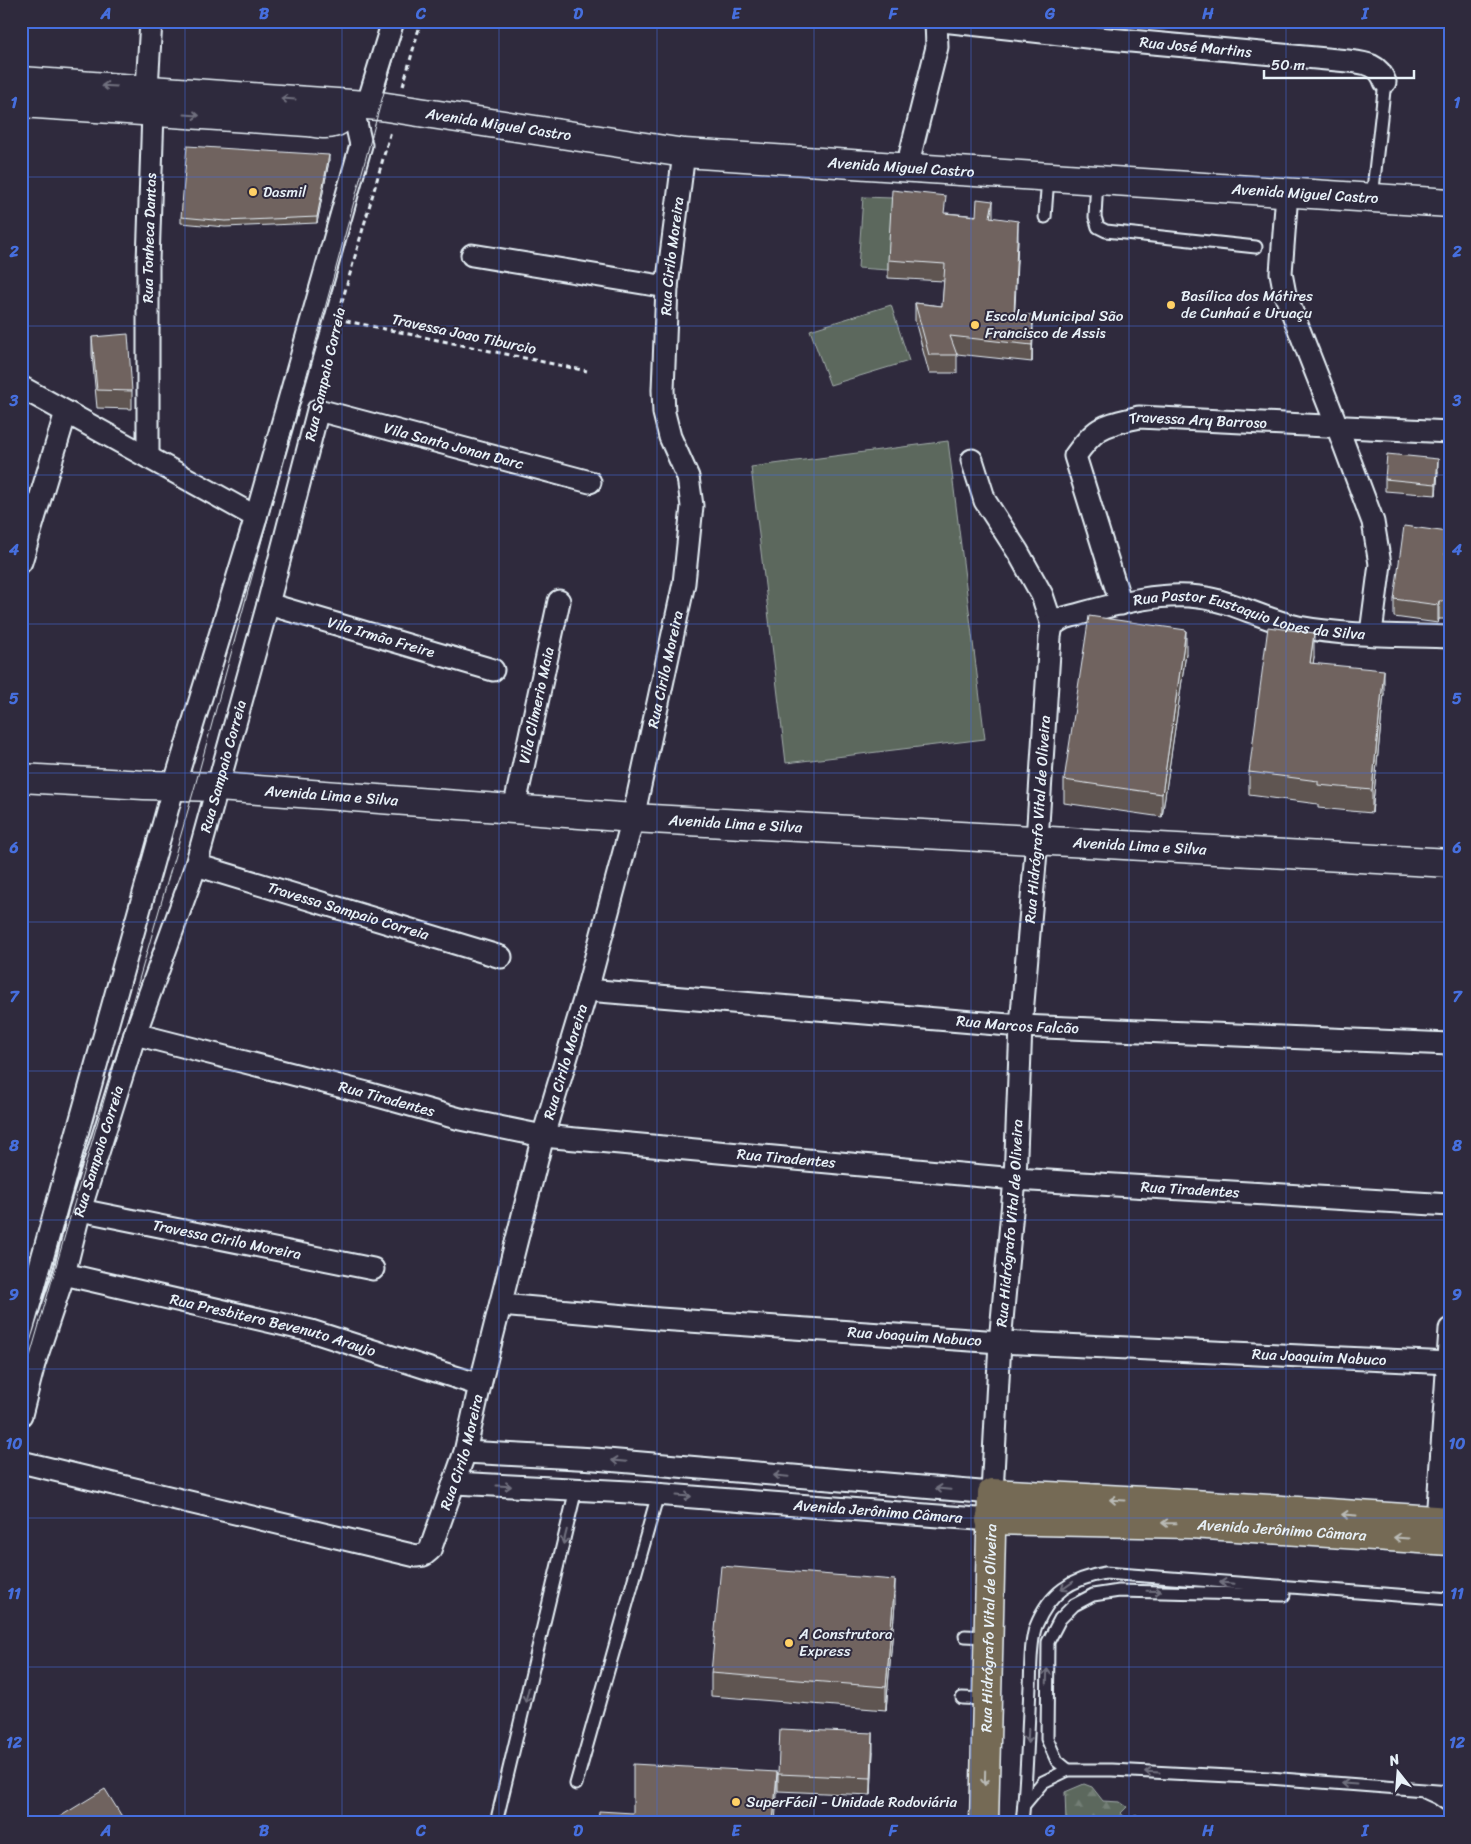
<svg xmlns="http://www.w3.org/2000/svg" width="1471" height="1844" font-family="Sriracha,sans-serif">
	<style>
		.forest { fill: url(#forest-firs); stroke: #a2acaa }
		.green { fill: #5b685d; stroke: #a2acaa }
		.lines { fill: none; stroke-linecap: round; stroke-linejoin: round }
		.service-casing { stroke: #e8f1f8; stroke-width: 15 }
		.minor-casing { stroke: #e8f1f8; stroke-width: 25 }
		.secondary-casing { stroke: #e8f1f8; stroke-width: 31 }
		.primary-casing { stroke: #e8f1f8; stroke-width: 31 }
		.path { stroke: #e8f1f8; stroke-width: 3; stroke-dasharray: 5 4; stroke-linecap: butt }
		.service { stroke: #2f2a3d; stroke-width: 11 }
		.minor { stroke: #2f2a3d; stroke-width: 21 }
		.secondary { stroke: #2f2a3d; stroke-width: 28 }
		.primary { stroke: #756b55; stroke-width: 28 }
		.tram { stroke: #e8f1f8; stroke-width: 1 }
		.wall { fill: #5f5551; stroke: #e8f1f8 }
		.shaded-wall { fill: #4e4542; stroke: #e8f1f8 }
		.building { fill: #6f635e; stroke: #e8f1f8 }
		.oneway { stroke: #70707e }
		.oneway2 { stroke: #babbb7 }
		.grid { fill: none; stroke: #466fde; stroke-width: 1; stroke-opacity: 0.55 }
		.poi-dot { fill: #ffd166; stroke: #2f2a3d; stroke-width: 2 }
		.labels { text-anchor: middle; stroke-width: 4; stroke-linejoin: round; paint-order: stroke }
		.street-label { font-size: 15px; fill: #e8f1f8; stroke: #2f2a3d }
		.poi-label { font-size: 15px; fill: #e8f1f8; stroke: #2f2a3d; text-anchor: start }
		.neatline { fill: none; stroke: #466fde; stroke-width: 2 }
		.grid-label { font-size: 16px; text-anchor: middle; font-weight: bold; fill: #466fde }
	</style>
	<defs>
		<pattern id="forest-firs" width="22" height="20" patternUnits="userSpaceOnUse" patternTransform="scale(1.25)"><rect width="22" height="20" fill="#5b685d"/><path d="M5 1l3.5 6h-7zM16 11l3.5 6h-7z" fill="#737e75"/></pattern>
	</defs>
	<rect width="100%" height="100%" fill="#2f2a3d"/>
	<filter id="ink" filterUnits="userSpaceOnUse"><feTurbulence type="fractalNoise" baseFrequency=".02" numOctaves="2"/><feDisplacementMap in="SourceGraphic" scale="10" xChannelSelector="R" yChannelSelector="G"/><feConvolveMatrix kernelMatrix="1 2 1 2 8 2 1 2 1" color-interpolation-filters="sRGB"/></filter>
	<g filter="url(#ink)">
		<!-- forest -->
		<path class="forest" d="M1084,1784l8,3 11,14 17,1 7,5 -6,6 4,6h7l4,-5 10,9h-80l-1,-31z"/>
		<!-- green -->
		<g class="green">
			<path d="M863,197l29,1 -4,72 -30,-2z"/>
			<path d="M891,305l18,56 -79,24 -20,-55z"/>
			<path d="M948,441l37,298 -199,24 -35,-296z"/>
		</g>
		<g class="lines">
			<defs>
				<g id="service">
					<path d="M1097,179l-2,38 3,10 8,4 150,16"/>
					<path d="M1372,198l13,-116"/>
					<path d="M1045,217l3,-40"/>
					<path d="M965,1636l23,1"/>
					<path d="M962,1698l25,1"/>
					<path d="M1068,1770l-11,-9 -10,-22 1,-97 12,-23 14,-14 19,-10 26,-4 165,4"/>
					<path d="M576,1784l82,-290"/>
					<path d="M1426,1793l11,5 13,9"/>
					<path d="M1024,1805l19,-23 25,-12h44l157,8 181,14"/>
					<path d="M496,1823l80,-334"/>
					<path d="M1022,1823c5,-46 6,-91 8,-137 1,-17 0,-45 6,-60 14,-34 35,-47 69,-53l345,26"/>
				</g>
				<g id="minor">
					<path id="s1" d="M942,21l145,16 261,24c18,2 31,3 37,21"/>
					<path d="M367,106l26,-85"/>
					<path d="M907,167l30,-120 -1,-26"/>
					<path d="M1287,193l-6,80 4,21 52,132 36,96 7,42 -9,69"/>
					<path d="M472,255l195,32"/>
					<path d="M21,387l235,130"/>
					<path id="s2" d="M148,457v-195l5,-150 -6,-24 4,-67"/>
					<path d="M972,460l13,41 33,51 24,43 10,30"/>
					<path d="M21,562l45,-150"/>
					<path id="s3" d="M268,604l225,66"/>
					<path id="s4" d="M1121,604l-46,-148c22,-31 28,-30 64,-39l311,15"/>
					<path id="s5" d="M1052,625l12,-7c43,-11 91,-27 135,-21 34,4 65,23 99,30 49,9 101,8 152,10"/>
					<path id="s6" d="M514,809l45,-208"/>
					<path id="s7" d="M196,865l305,92"/>
					<path id="s8" d="M587,990l434,36 429,18"/>
					<path id="s9" d="M135,1034l232,59 93,26 83,17 472,43 435,26"/>
					<path id="s10" d="M80,1210l293,59"/>
					<path id="s11" d="M64,1274l247,57 169,54"/>
					<path id="s12" d="M501,1305l159,14 340,23 450,21"/>
					<path d="M21,1334l153,-548 82,-269 105,-372 -7,-31v-9"/>
					<path id="s13" d="M21,1415l13,-51 30,-90 16,-64 55,-176 61,-169 72,-261 50,-194 272,72"/>
					<path id="s14" d="M465,1452l130,7 397,34 8,-151 15,-163 6,-153 16,-186 13,-203 2,-12"/>
					<path id="s15" d="M21,1462l395,94 8,-1 6,-5 35,-98 15,-67 63,-249 44,-146 46,-172 51,-235 8,-77 -4,-29 -18,-40 -6,-24 -1,-23 4,-103 17,-134"/>
					<path id="s16" d="M455,1483l174,9 361,28"/>
					<path d="M1437,1521l13,-192"/>
				</g>
				<g id="secondary">
					<path id="s17" d="M21,81l359,25 304,47 766,50"/>
					<path d="M21,103l286,19c27,4 29,4 47,-17"/>
					<path id="s18" d="M21,778l123,7 74,2 415,31 817,45"/>
				</g>
				<g id="primary">
					<path id="s19" d="M990,1520l201,4 259,17"/>
					<path id="s20" d="M984,1823l8,-330 171,9 287,19"/>
				</g>
			</defs>
			<!-- service casing -->
			<use href="#service" class="service-casing"/>
			<!-- minor casing -->
			<use href="#minor" class="minor-casing"/>
			<!-- secondary casing -->
			<use href="#secondary" class="secondary-casing"/>
			<!-- primary casing -->
			<use href="#primary" class="primary-casing"/>
			<!-- path -->
			<g class="path">
				<path d="M403,86l18,-65"/>
				<path d="M337,319l250,52"/>
				<path d="M322,390l15,-71 54,-188"/>
			</g>
			<!-- service -->
			<use href="#service" class="service"/>
			<!-- minor -->
			<use href="#minor" class="minor"/>
			<!-- secondary -->
			<use href="#secondary" class="secondary"/>
			<!-- primary -->
			<use href="#primary" class="primary"/>
			<!-- tram -->
			<path class="tram" d="M21,1387l174,-601 185,-680 25,-85"/>
		</g>
		<!-- wall -->
		<g class="wall">
			<path d="M329,161l-12,62 -92,4 -44,-4v-6z"/>
			<path d="M946,213l47,4 25,22 -4,75 19,19 -1,29 -75,-8v19h-28l-14,-52v-18l27,3 2,-25 -56,-3v-18z"/>
			<path d="M92,337l40,54v18l-35,-1 -5,-54z"/>
			<path d="M1438,471l-2,24 -51,-4v-12z"/>
			<path d="M1448,549v6h2v64h-11l-1,4 -44,-6v-18z"/>
			<path d="M1186,653l-24,164 -98,-14v-23z"/>
			<path d="M1314,657l-1,6 71,30 -12,120 -54,-5v-4l-69,-9v-23z"/>
			<path d="M895,1604l-9,106 -175,-14v-23z"/>
			<path d="M873,1751l-2,44 -93,-4v-17z"/>
		</g>
		<!-- shaded-wall -->
		<g class="shaded-wall">
			<path d="M329,155v6l-12,62v-6z"/>
			<path d="M993,201v17l-3,-1z"/>
			<path d="M1018,221v18l-4,92v-17z"/>
			<path d="M1033,315v18l-1,29v-17z"/>
			<path d="M1438,459v12l-2,24v-11z"/>
			<path d="M1448,532v17l-3,24v-18z"/>
			<path d="M1439,601v18l-1,4v-18z"/>
			<path d="M1186,630v23l-24,164v-23z"/>
			<path d="M1314,633v24l-4,29v-23z"/>
			<path d="M1384,670v23l-12,120v-23z"/>
			<path d="M895,1580v24l-9,106v-23z"/>
			<path d="M873,1733v18l-2,44v-17z"/>
			<path d="M777,1772v23l-2,28h-2z"/>
		</g>
		<!-- building -->
		<g class="building">
			<path d="M187,146l142,9 -12,62 -92,4 -44,-4z"/>
			<path d="M892,190l54,6 -2,17 32,3 1,-17 16,2 -3,16 28,4 -4,93 19,1 -1,30 -82,-9 7,19h-28l-14,-52 27,3 3,-42 -57,-4z"/>
			<path d="M128,334l4,57 -35,-1 -5,-53z"/>
			<path d="M1387,454l51,5 -2,25 -51,-5z"/>
			<path d="M1404,526l44,6 -3,23h5v46h-11l-1,4 -44,-6z"/>
			<path d="M1089,616l97,14 -24,164 -98,-14z"/>
			<path d="M1268,627l46,6 -4,30 74,7 -12,120 -54,-5v-4l-69,-9z"/>
			<path d="M721,1566l174,14 -9,107 -175,-14z"/>
			<path d="M780,1729l93,4 -2,45 -93,-4z"/>
			<path d="M633,1764l144,8 -4,51h-175l1,-12 34,2z"/>
			<path d="M105,1789l21,34h-68l-2,-4z"/>
		</g>
		<!-- one-way arrows -->
		<defs><path id="oneway-shaft" d="M-6 0H5M1.5-3L5.5 0L1.5 3" fill="none" stroke-width="1.6" stroke-linecap="round" stroke-linejoin="round" transform="scale(1.25)"/></defs>
		<g class="oneway">
			<use href="#oneway-shaft" transform="translate(109 86) rotate(-177)"/>
			<use href="#oneway-shaft" transform="translate(288 99) rotate(-176)"/>
			<use href="#oneway-shaft" transform="translate(192 115) rotate(4)"/>
			<use href="#oneway-shaft" transform="translate(619 1461) rotate(-175)"/>
			<use href="#oneway-shaft" transform="translate(781 1476) rotate(-175)"/>
			<use href="#oneway-shaft" transform="translate(504 1486) rotate(3)"/>
			<use href="#oneway-shaft" transform="translate(943 1489) rotate(-175)"/>
			<use href="#oneway-shaft" transform="translate(684 1496) rotate(4)"/>
			<use href="#oneway-shaft" transform="translate(565 1537) rotate(104)"/>
			<use href="#oneway-shaft" transform="translate(1227 1583) rotate(-175)"/>
			<use href="#oneway-shaft" transform="translate(1067 1586) rotate(145)"/>
			<use href="#oneway-shaft" transform="translate(1154 1591) rotate(1)"/>
			<use href="#oneway-shaft" transform="translate(1047 1676) rotate(-88)"/>
			<use href="#oneway-shaft" transform="translate(527 1695) rotate(104)"/>
			<use href="#oneway-shaft" transform="translate(1028 1736) rotate(93)"/>
			<use href="#oneway-shaft" transform="translate(1152 1772) rotate(-177)"/>
			<use href="#oneway-shaft" transform="translate(1349 1784) rotate(-176)"/>
		</g>
		<g class="oneway2">
			<use href="#oneway-shaft" transform="translate(1117 1500) rotate(-177)"/>
			<use href="#oneway-shaft" transform="translate(1349 1515) rotate(-176)"/>
			<use href="#oneway-shaft" transform="translate(1169 1523) rotate(-179)"/>
			<use href="#oneway-shaft" transform="translate(1401 1538) rotate(-176)"/>
			<use href="#oneway-shaft" transform="translate(985 1778) rotate(91)"/>
		</g>
	</g>
	<!-- grid -->
	<path class="grid" d="M185,21v1802M342,21v1802M499,21v1802M657,21v1802M814,21v1802M971,21v1802M1129,21v1802M1286,21v1802M21,177h1429M21,326h1429M21,475h1429M21,624h1429M21,773h1429M21,922h1429M21,1071h1429M21,1220h1429M21,1369h1429M21,1518h1429M21,1667h1429"/>
	<!-- markers -->
	<g class="poi-dot">
		<circle cx="253" cy="192" r="5"/>
		<circle cx="1171" cy="305" r="5"/>
		<circle cx="975" cy="325" r="5"/>
		<circle cx="789" cy="1643" r="5"/>
		<circle cx="736" cy="1802" r="5"/>
	</g>
	<g class="labels">
		<!-- street labels -->
		<g class="street-label">
			<text dy="5" stroke="none"><textPath href="#s1" startOffset="255">Rua José Martins</textPath></text>
			<text dy="5" stroke="none"><textPath href="#s17" startOffset="480">Avenida Miguel Castro</textPath></text>
			<text dy="5" stroke="none"><textPath href="#s17" startOffset="885">Avenida Miguel Castro</textPath></text>
			<text dy="5" stroke="none"><textPath href="#s17" startOffset="1290">Avenida Miguel Castro</textPath></text>
			<text dy="5" stroke="none"><textPath href="#s2" startOffset="219">Rua Tonheca Dantas</textPath></text>
			<text dy="5" stroke="none"><textPath href="#s15" startOffset="1755">Rua Cirilo Moreira</textPath></text>
			<text transform="translate(464 334) rotate(12)" y="5">Travessa Joao Tiburcio</text>
			<text transform="translate(325 374) rotate(-77)" y="5">Rua Sampaio Correia</text>
			<text dy="5" stroke="none"><textPath href="#s4" startOffset="292">Travessa Ary Barroso</textPath></text>
			<text dy="5" stroke="none"><textPath href="#s13" startOffset="1189">Vila Santa Jonan Darc</textPath></text>
			<text dy="5" stroke="none"><textPath href="#s5" startOffset="204">Rua Pastor Eustaquio Lopes da Silva</textPath></text>
			<text dy="5" stroke="none"><textPath href="#s3" startOffset="118">Vila Irmão Freire</textPath></text>
			<text dy="5" stroke="none"><textPath href="#s15" startOffset="1334">Rua Cirilo Moreira</textPath></text>
			<text dy="5" stroke="none"><textPath href="#s6" startOffset="106">Vila Climerio Maia</textPath></text>
			<text dy="5" stroke="none"><textPath href="#s13" startOffset="680">Rua Sampaio Correia</textPath></text>
			<text dy="5" stroke="none"><textPath href="#s18" startOffset="311">Avenida Lima e Silva</textPath></text>
			<text dy="5" stroke="none"><textPath href="#s14" startOffset="1204">Rua Hidrógrafo Vital de Oliveira</textPath></text>
			<text dy="5" stroke="none"><textPath href="#s18" startOffset="716">Avenida Lima e Silva</textPath></text>
			<text dy="5" stroke="none"><textPath href="#s18" startOffset="1121">Avenida Lima e Silva</textPath></text>
			<text dy="5" stroke="none"><textPath href="#s7" startOffset="159">Travessa Sampaio Correia</textPath></text>
			<text dy="5" stroke="none"><textPath href="#s8" startOffset="432">Rua Marcos Falcão</textPath></text>
			<text dy="5" stroke="none"><textPath href="#s15" startOffset="929">Rua Cirilo Moreira</textPath></text>
			<text dy="5" stroke="none"><textPath href="#s9" startOffset="260">Rua Tiradentes</textPath></text>
			<text dy="5" stroke="none"><textPath href="#s13" startOffset="275">Rua Sampaio Correia</textPath></text>
			<text dy="5" stroke="none"><textPath href="#s9" startOffset="665">Rua Tiradentes</textPath></text>
			<text dy="5" stroke="none"><textPath href="#s9" startOffset="1070">Rua Tiradentes</textPath></text>
			<text dy="5" stroke="none"><textPath href="#s14" startOffset="799">Rua Hidrógrafo Vital de Oliveira</textPath></text>
			<text dy="5" stroke="none"><textPath href="#s10" startOffset="150">Travessa Cirilo Moreira</textPath></text>
			<text dy="5" stroke="none"><textPath href="#s11" startOffset="215">Rua Presbitero Bevenuto Araujo</textPath></text>
			<text dy="5" stroke="none"><textPath href="#s12" startOffset="415">Rua Joaquim Nabuco</textPath></text>
			<text dy="5" stroke="none"><textPath href="#s12" startOffset="820">Rua Joaquim Nabuco</textPath></text>
			<text dy="5" stroke="none"><textPath href="#s15" startOffset="525">Rua Cirilo Moreira</textPath></text>
			<text dy="5" stroke="none"><textPath href="#s16" startOffset="424">Avenida Jerônimo Câmara</textPath></text>
			<text dy="5" stroke="none"><textPath href="#s19" startOffset="292">Avenida Jerônimo Câmara</textPath></text>
			<text dy="5" stroke="none"><textPath href="#s20" startOffset="195">Rua Hidrógrafo Vital de Oliveira</textPath></text>
		</g>
		<!-- poi labels -->
		<g class="poi-label">
			<text x="263" y="197">Dasmil</text>
			<text x="1181" y="301">Basílica dos Mátires<tspan x="1181" dy="17">de Cunhaú e Uruaçu</tspan></text>
			<text x="985" y="321">Escola Municipal São<tspan x="985" dy="17">Francisco de Assis</tspan></text>
			<text x="799" y="1639">A Construtora<tspan x="799" dy="17">Express</tspan></text>
			<text x="746" y="1807">SuperFácil - Unidade Rodoviária</text>
		</g>
	</g>
	<!-- margin -->
	<rect width="1471" height="1844" fill="none" stroke="#2f2a3d" stroke-width="55"/>
	<!-- north arrow -->
	<g transform="translate(1398 1772) rotate(343)" stroke="#2f2a3d" stroke-width="4" paint-order="stroke">
	<path d="M0-4L9 19L0 12L-9 19Z" fill="#e8f1f8"/>
	<text y="-8" font-size="14" font-weight="bold" text-anchor="middle" fill="#e8f1f8">N</text>
	</g>
	<!-- scale -->
	<path d="M1264 70v8h150v-8" fill="none" stroke="#e8f1f8" stroke-width="2.5"/>
	<text x="1271" y="70" font-size="15" fill="#e8f1f8" stroke="#2f2a3d" stroke-width="4" paint-order="stroke">50 m</text>
	<rect x="28" y="28" width="1416" height="1788" class="neatline"/>
	<g class="grid-label">
		<text x="106" y="19">A</text>
		<text x="264" y="19">B</text>
		<text x="421" y="19">C</text>
		<text x="578" y="19">D</text>
		<text x="736" y="19">E</text>
		<text x="893" y="19">F</text>
		<text x="1050" y="19">G</text>
		<text x="1208" y="19">H</text>
		<text x="1365" y="19">I</text>
		<text x="14" y="108">1</text>
		<text x="1457" y="108">1</text>
		<text x="14" y="257">2</text>
		<text x="1457" y="257">2</text>
		<text x="14" y="406">3</text>
		<text x="1457" y="406">3</text>
		<text x="14" y="555">4</text>
		<text x="1457" y="555">4</text>
		<text x="14" y="704">5</text>
		<text x="1457" y="704">5</text>
		<text x="14" y="853">6</text>
		<text x="1457" y="853">6</text>
		<text x="14" y="1002">7</text>
		<text x="1457" y="1002">7</text>
		<text x="14" y="1151">8</text>
		<text x="1457" y="1151">8</text>
		<text x="14" y="1300">9</text>
		<text x="1457" y="1300">9</text>
		<text x="14" y="1449">10</text>
		<text x="1457" y="1449">10</text>
		<text x="14" y="1599">11</text>
		<text x="1457" y="1599">11</text>
		<text x="14" y="1748">12</text>
		<text x="1457" y="1748">12</text>
		<text x="106" y="1836">A</text>
		<text x="264" y="1836">B</text>
		<text x="421" y="1836">C</text>
		<text x="578" y="1836">D</text>
		<text x="736" y="1836">E</text>
		<text x="893" y="1836">F</text>
		<text x="1050" y="1836">G</text>
		<text x="1208" y="1836">H</text>
		<text x="1365" y="1836">I</text>
	</g>
</svg>
